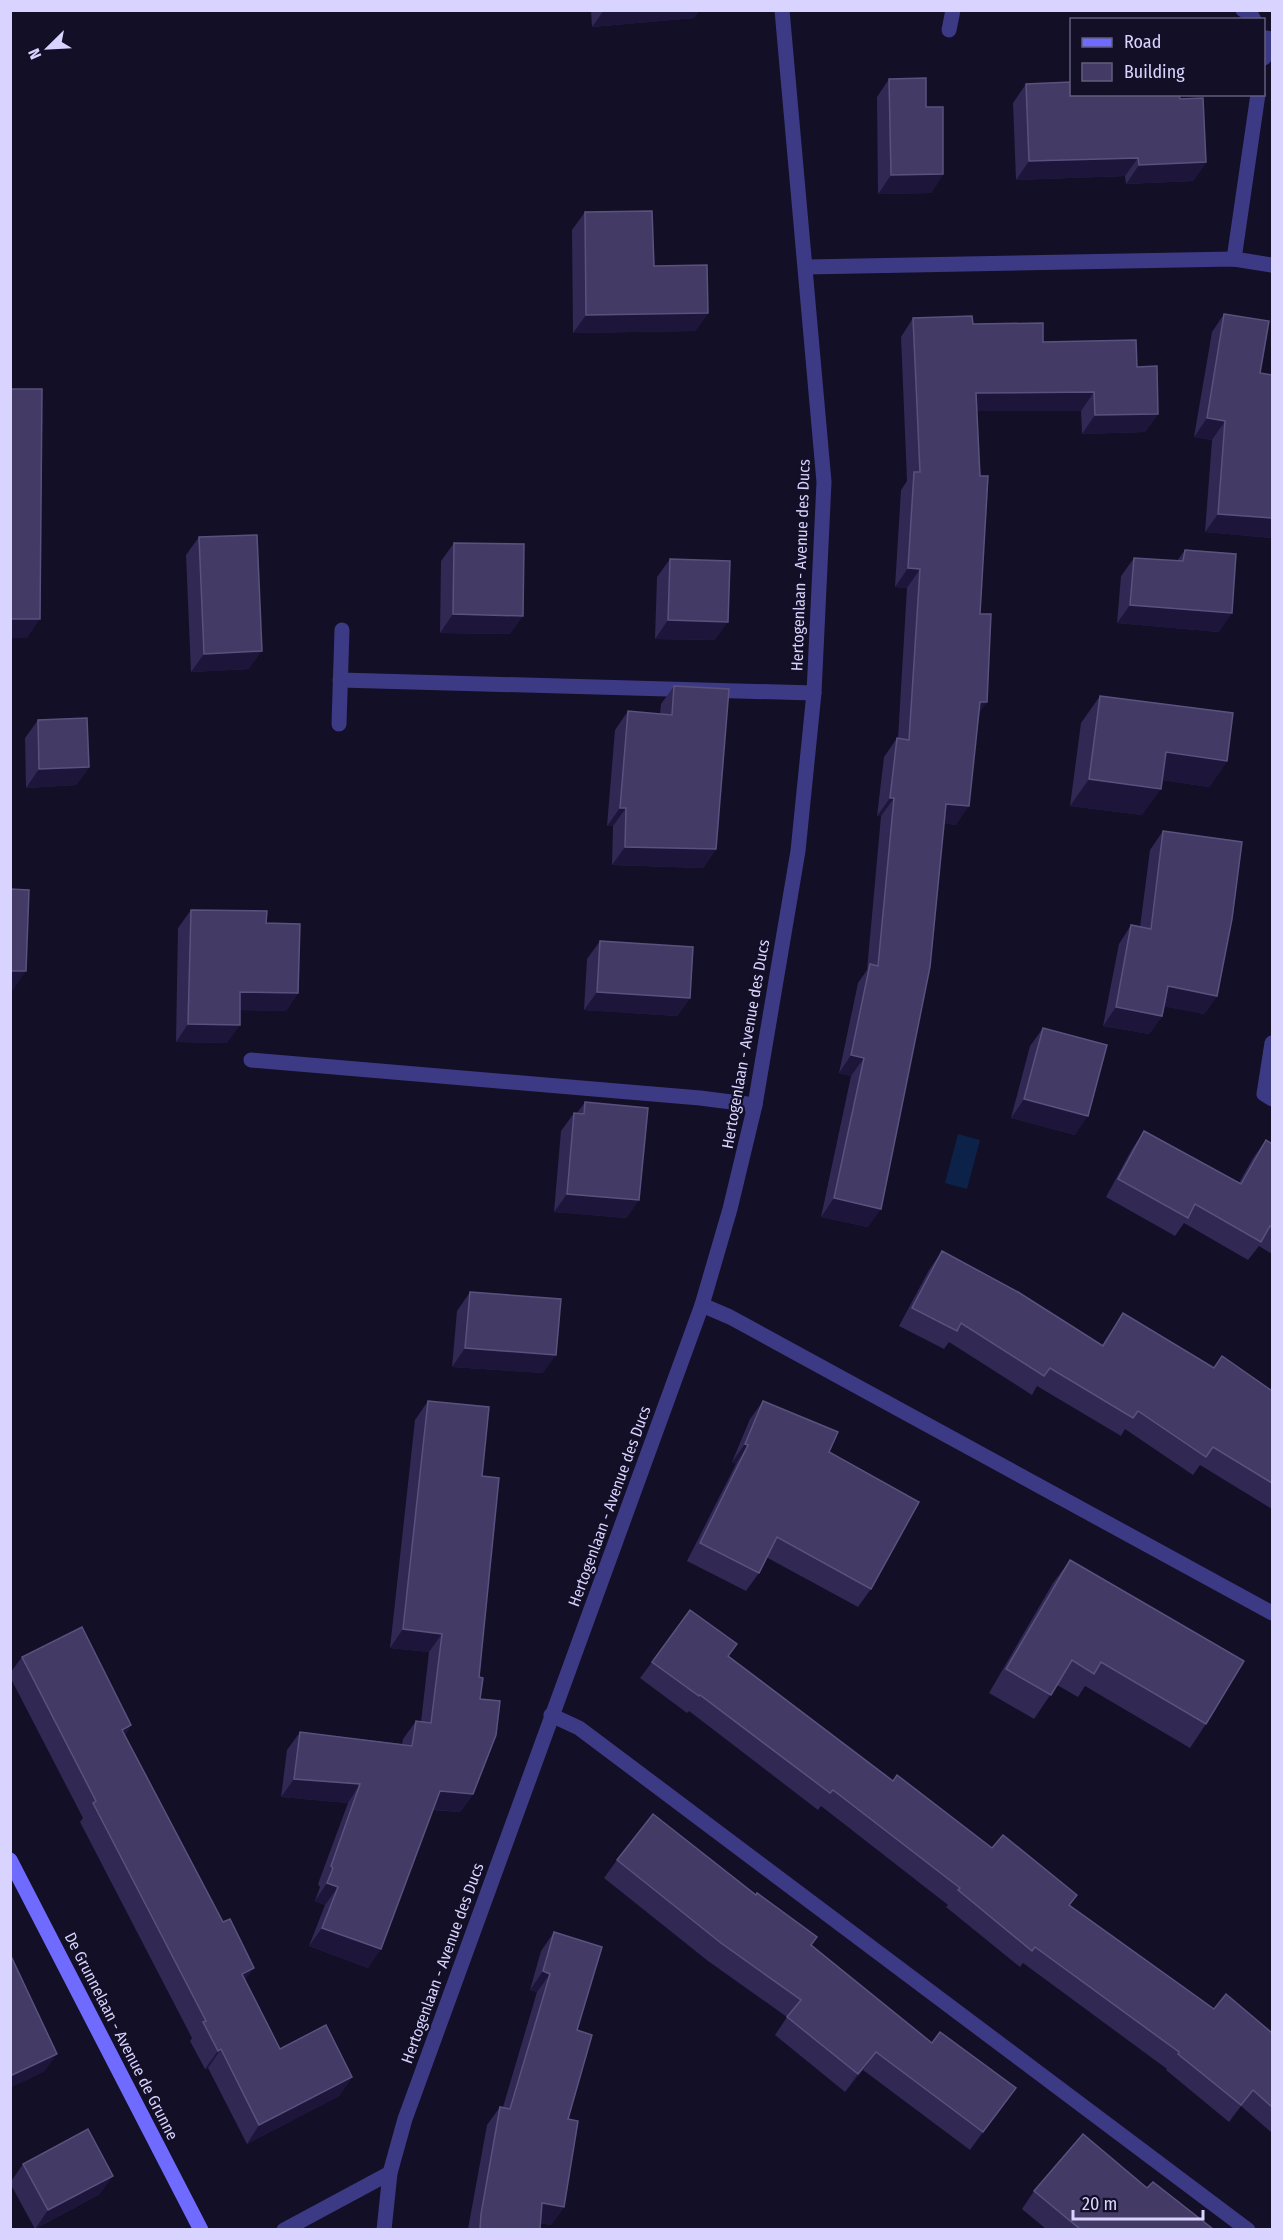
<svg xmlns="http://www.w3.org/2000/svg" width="1283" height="2240" font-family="'Fira Sans Condensed',sans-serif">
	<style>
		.water { fill: #0c2248 }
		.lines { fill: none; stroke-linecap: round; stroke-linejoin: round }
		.lane { stroke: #3d3a85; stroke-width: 15 }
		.street { stroke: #3d3a85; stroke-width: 15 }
		.secondary { stroke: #6f6bff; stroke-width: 15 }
		.wall { fill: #312854 }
		.shaded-wall { fill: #1d163a }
		.building { fill: #433a66; stroke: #5a527e; stroke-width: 1.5 }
		.labels { text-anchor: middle; stroke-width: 4.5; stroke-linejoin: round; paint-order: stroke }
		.street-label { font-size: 16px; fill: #d9d4ff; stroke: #130f26 }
	</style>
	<rect width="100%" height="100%" fill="#130f26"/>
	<!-- water -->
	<path class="water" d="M958,1134l22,6 -13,49 -22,-6z"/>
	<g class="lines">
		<!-- lane -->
		<g class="lane">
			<path d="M1243,10l6,1 5,9"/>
			<path d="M949,30l4,-20"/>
			<path d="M340,680l474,13"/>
			<path d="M339,724l3,-94"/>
			<path d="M251,1060l449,38 55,7"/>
		</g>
		<!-- street -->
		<g class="street">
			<path d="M1264,58l2,-20 6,1"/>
			<path d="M1234,259l24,-165"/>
			<path d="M806,267l428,-8 38,6"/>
			<path d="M1272,1043l-8,51 8,5"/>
			<path d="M702,1305l28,12 542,296"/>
			<path d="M551,1715l28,13 669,502"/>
			<path d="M284,2230l106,-57"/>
			<path d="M384,2230l6,-57 15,-54 297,-814 28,-96 25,-104 43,-254 16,-158 10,-211 -42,-472"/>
		</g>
		<!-- secondary -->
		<path class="secondary" d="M10,1860l191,370"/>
	</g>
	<!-- wall -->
	<g class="wall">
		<path d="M591,10h108l-5,8 -102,9z"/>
		<path d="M889,79l37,28 17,67 -12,19 -53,1 -1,-97z"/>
		<path d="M1026,84l154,15 26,63 -13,19 -67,3 -1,-8 -109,4 -3,-77z"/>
		<path d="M585,212l69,54 54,47 -13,18 -122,2 -1,-103z"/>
		<path d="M1224,314l36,59 12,2v163l-67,-6 7,-92 -18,-3 18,-105z"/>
		<path d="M913,318l60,6 164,43 21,47 -13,18 -63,2 -1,-23h-104l3,203 -1,100 -23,111 -12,-2 -76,404 -47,-10 30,-141 -12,-3 19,-90 9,-13 14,-154h-4l7,-59 13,-19h1l9,-150 -12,-1 6,-97 6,-9 -6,-144z"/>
		<path d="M199,537l50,132 -58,3 -5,-117z"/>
		<path d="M454,543l56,91 -70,-1 1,-72z"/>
		<path d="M1185,550l34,82 -102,-9 4,-47 13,-18 43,3z"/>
		<path d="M670,559l45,81 -60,-1 2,-62z"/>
		<path d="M674,686l42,163 -13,19 -91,-3 1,-39h-6l8,-96 13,-19 32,3 1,-10z"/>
		<path d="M1100,696l127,65 -18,26 -47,-7 -20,35 -72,-9 11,-83z"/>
		<path d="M38,720l51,47 -13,18 -50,3 -1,-50z"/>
		<path d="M1163,831l54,165 -13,18 -40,-8 -2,10 -13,18 -46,-8 16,-82 12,-19 9,2 10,-77z"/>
		<path d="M191,910l75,13 32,70 -12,18 -46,-1 -13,33 -51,-1 2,-114z"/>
		<path d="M600,941l90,57 -13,18 -93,-6 3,-51z"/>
		<path d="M1043,1028l32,107 -64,-17 19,-72z"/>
		<path d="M585,1102l42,116 -73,-6 7,-81 13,-18h3z"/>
		<path d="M1144,1131l95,52 14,-25 13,-18 6,4v110l-13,-8 -11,14 -64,-37 -9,13 -69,-39 26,-48z"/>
		<path d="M942,1251l160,94 21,-32 91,55 58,23v118l-72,-44 -7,10 -68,-46 -4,7 -84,-50 -5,9 -83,-53 -5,7 -45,-23 30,-56z"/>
		<path d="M470,1292l73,81 -91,-6 5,-56z"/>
		<path d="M428,1401l54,75 -3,201 1,22 -7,95 -13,18 -27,-2 -65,158 -59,-22 16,-41 -10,-4 5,-14 -2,-3 30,-81 -67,-6 6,-47 13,-18 102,12 1,-5 13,-18 5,1 8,-70 -39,-4 25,-228z"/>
		<path d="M763,1401l66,51 42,137 -13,18 -92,-50 -7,16 -13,18 -59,-30 49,-97 -4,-2 18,-43z"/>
		<path d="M1070,1560l136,164 -16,24 -105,-62 -7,11 -21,-12 -23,34 -45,-26 64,-110z"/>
		<path d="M729,1656l164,125 99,67 85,47 -7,10 144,104 58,24v100l-31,-27 -12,16 -63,-52 1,-1 -144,-106 -3,4 -74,-60 2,-2 -127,-99 -3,4 -129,-99 -2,2 -47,-35 12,-16z"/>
		<path d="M22,1657l109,68 -6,10 120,245 35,69 72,28 -13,19 -92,48 -39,-76 -3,1 -15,-28 2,-3 -112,-216 3,-4 -73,-141v-4z"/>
		<path d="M617,1860l194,85 121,98 84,45 -46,62 -107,-80 -18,22 -70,-57 12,-18 -79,-56 -104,-83z"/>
		<path d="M554,1932l23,98 -9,89 -4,88 -13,18 -10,-2 -1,6h-72l19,-104 13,-18h3l34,-115 -7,-2 11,-39z"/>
		<path d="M23,2164l77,30 -65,35 -25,-46z"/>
		<path d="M1147,2188l66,41h-167l-24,-20 12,-18z"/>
	</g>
	<!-- shaded-wall -->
	<g class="shaded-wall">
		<path d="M604,10h95l-5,8 -102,9z"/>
		<path d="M1138,158l-13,18 -109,4 13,-19z"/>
		<path d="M1206,162l-13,19 -67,3 13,-19z"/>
		<path d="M943,174l-12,19 -53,1 13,-19z"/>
		<path d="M708,313l-13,18 -122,2 13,-18z"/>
		<path d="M1094,392l-13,19h-118l13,-18z"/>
		<path d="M1158,414l-13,18 -63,2 13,-19z"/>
		<path d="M1207,418l18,3 -13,19 -18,-3z"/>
		<path d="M1218,514l54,4v20l-67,-6z"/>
		<path d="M908,568l12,1 -13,19 -12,-1z"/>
		<path d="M1130,605l102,8 -13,19 -102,-9z"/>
		<path d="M453,614l70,2 -13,18 -70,-1z"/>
		<path d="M10,619h30l-13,19h-17z"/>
		<path d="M668,620l60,2 -13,18 -60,-1z"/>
		<path d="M262,651l-13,18 -58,3 13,-18z"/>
		<path d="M980,702h7l-13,19z"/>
		<path d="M1166,752l61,9 -18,26 -62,-9z"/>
		<path d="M89,767l-13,18 -50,3 13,-19z"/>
		<path d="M1089,779l72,10 -19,26 -72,-9z"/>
		<path d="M890,798h4l-13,18h-4z"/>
		<path d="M946,804l23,2 -13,19 -23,-3z"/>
		<path d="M620,808h6l-13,18h-6z"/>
		<path d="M625,847l91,2 -13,19 -91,-3z"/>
		<path d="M10,971h16l-13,19 -3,-1z"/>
		<path d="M1168,986l49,10 -13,18 -49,-9z"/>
		<path d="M240,992l58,1 -12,18 -59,-1z"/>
		<path d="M597,992l93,6 -13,18 -93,-6z"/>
		<path d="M1116,1007l46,9 -13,18 -46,-8z"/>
		<path d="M188,1024l52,1 -13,18 -51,-1z"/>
		<path d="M851,1055l13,3 -13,18 -12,-3z"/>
		<path d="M1024,1099l64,17 -13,19 -64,-17z"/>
		<path d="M567,1194l72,6 -12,18 -73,-6z"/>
		<path d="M834,1198l47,11 -13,18 -47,-10z"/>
		<path d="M465,1348l91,7 -13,18 -91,-6z"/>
		<path d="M745,1444l3,1 -12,19 -4,-2z"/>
		<path d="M403,1629l39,5 -13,18 -39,-4z"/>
		<path d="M131,1725l-12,19 3,-14z"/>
		<path d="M294,1779l66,5 -12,19 -67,-6z"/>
		<path d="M440,1791l33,3 -13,18 -33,-3z"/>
		<path d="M327,1883l11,4 -13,18 -10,-4z"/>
		<path d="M322,1928l59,21 -13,19 -59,-22z"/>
		<path d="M254,1968l-13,18 1,-12z"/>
		<path d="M543,1971l7,3 -13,18 -7,-2z"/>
		<path d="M221,2049l-13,19 -3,1 13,-18z"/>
		<path d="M876,2052l-13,18 -18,22 13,-18z"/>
		<path d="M57,2054l-13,18 -34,16v-12z"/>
		<path d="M352,2077l-13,19 -92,48 12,-19z"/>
		<path d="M1016,2088l-13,18 -33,44 13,-18z"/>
		<path d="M113,2176l-13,18 -65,35 13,-19z"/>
		<path d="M542,2203l22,4 -13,18 -22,-4z"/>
	</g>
	<!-- building -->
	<g class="building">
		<path d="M926,78v29h17v67l-52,1 -2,-96z"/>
		<path d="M1071,82v12h108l1,5 23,-1 3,64 -67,3 -1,-7 -109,3 -3,-77z"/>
		<path d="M652,211l2,55 53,-1 1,48 -122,2 -1,-103z"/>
		<path d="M1224,314l45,7 -9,52 12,2v143l-54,-4 7,-93 -18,-3z"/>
		<path d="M972,316l1,8 70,-1v19l93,-2 1,27 20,-1 1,48 -63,1 -1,-23 -118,1 4,83h8l-8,138h11l-4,88h-7l-11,104 -23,-2 -16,163 -49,242 -47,-11 30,-140 -13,-3 19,-91 8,2 16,-168h-4l7,-60 12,2 11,-171 -12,-1 6,-96h6l-7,-154z"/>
		<path d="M10,389h32l-2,230h-30z"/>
		<path d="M257,535l5,116 -58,3 -5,-117z"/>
		<path d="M454,543l70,1 -1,72 -70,-2z"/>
		<path d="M1185,550l51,4 -4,59 -102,-8 4,-47 49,3z"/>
		<path d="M670,559l60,2 -2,61 -60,-2z"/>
		<path d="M674,686l55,3 -13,160 -91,-2 1,-39h-6l8,-97 44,4z"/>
		<path d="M1100,696l133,17 -6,48 -61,-9 -5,37 -72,-10z"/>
		<path d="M87,718l2,49 -50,2 -1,-49z"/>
		<path d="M1163,831l79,11 -10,77 -15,77 -49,-10 -6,30 -46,-9 15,-82 20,4z"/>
		<path d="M10,889l19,1 -3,81h-16z"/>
		<path d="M191,910l76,1 -1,12 34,1 -2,69 -58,-1v33l-52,-1z"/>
		<path d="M600,941l93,6 -3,51 -93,-6z"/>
		<path d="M1043,1028l64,17 -19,71 -64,-17z"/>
		<path d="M585,1102l63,6 -9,92 -72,-6 7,-81 10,1z"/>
		<path d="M1144,1131l97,53 25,-44 6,4v84l-2,-2 -9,16 -66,-38 -7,14 -70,-39z"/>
		<path d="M942,1251l76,41 85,54 20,-33 91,55 8,-12 50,35v92l-59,-36 -7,10 -68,-46 -5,7 -83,-50 -6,8 -83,-53 -4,8 -45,-23z"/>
		<path d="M470,1292l91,7 -5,56 -91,-7z"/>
		<path d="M428,1401l61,6 -7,69 17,2 -20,199 4,1 -3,21 20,2 -4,34 -23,59 -33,-3 -59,158 -59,-21 16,-41 -11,-4 6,-15 -2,-2 29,-82 -66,-5 6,-47 112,14 4,-25 15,2 11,-89 -39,-5z"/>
		<path d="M763,1401l75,31 -9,20 90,50 -48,87 -94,-52 -18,36 -59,-30 48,-98 -3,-1z"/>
		<path d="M1070,1560l174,101 -38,63 -105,-62 -7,12 -22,-14 -21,35 -45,-26z"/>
		<path d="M690,1610l47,34 -9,12 165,125 4,-6 95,73 11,-13 74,60 -8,10 145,104 12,-15 46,39v74l-19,-17 -12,15 -63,-51 1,-2 -144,-105 -3,4 -74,-61 2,-2 -127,-98 -3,3 -130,-98 -1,1 -47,-34z"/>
		<path d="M82,1627l49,98 -9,5 101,192 7,-3 24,49 -12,6 38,75 46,-24 26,52 -93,48 -38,-76 -3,2 -15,-29 3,-1 -113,-218 3,-2 -74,-144z"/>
		<path d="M653,1814l103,81 1,-2 60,44 -6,8 121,98 8,-11 76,56 -33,44 -107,-80 -18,22 -71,-57 14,-17 -80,-57 -104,-83z"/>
		<path d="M554,1932l48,15 -25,83 15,5 -24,84 10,2 -14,86 -22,-4 -2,26h-60l1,-15 19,-107 10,2 40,-135 -7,-3z"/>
		<path d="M10,1954l47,100 -47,22z"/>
		<path d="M88,2129l25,47 -65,34 -25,-46z"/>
		<path d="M1083,2134l64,54 6,-6 60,47h-133l-46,-38z"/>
	</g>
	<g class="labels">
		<!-- street labels -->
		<g class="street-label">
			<text transform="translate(800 565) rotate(-88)" y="6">Hertogenlaan - Avenue des Ducs</text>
			<text transform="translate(745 1044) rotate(-80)" y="6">Hertogenlaan - Avenue des Ducs</text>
			<text transform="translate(609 1506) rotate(-70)" y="6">Hertogenlaan - Avenue des Ducs</text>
			<text transform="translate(442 1963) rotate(-70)" y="6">Hertogenlaan - Avenue des Ducs</text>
			<text transform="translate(122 2036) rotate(63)" y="6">De Grunnelaan - Avenue de Grunne</text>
		</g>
	</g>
	<!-- border -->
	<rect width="1283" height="2240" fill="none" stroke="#d9d4ff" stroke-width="24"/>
	<!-- legend -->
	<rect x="1070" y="18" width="195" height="78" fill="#130f26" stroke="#625e7d" stroke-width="1.5"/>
	<rect x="1082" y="38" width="30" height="9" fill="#6f6bff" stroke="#625e7d" stroke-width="1.5"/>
	<text x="1124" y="48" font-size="18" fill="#d9d4ff">Road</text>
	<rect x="1082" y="63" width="30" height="18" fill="#433a66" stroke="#625e7d" stroke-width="1.5"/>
	<text x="1124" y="78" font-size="18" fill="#d9d4ff">Building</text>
	<!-- north arrow -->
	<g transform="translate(48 48) rotate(246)" stroke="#130f26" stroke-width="4.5" paint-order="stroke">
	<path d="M0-4.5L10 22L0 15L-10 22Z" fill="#d9d4ff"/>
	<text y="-9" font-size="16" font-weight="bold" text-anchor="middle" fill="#d9d4ff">N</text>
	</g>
	<!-- scale -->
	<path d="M1073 2210v9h130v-9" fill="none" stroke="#d9d4ff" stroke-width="3"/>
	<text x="1082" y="2210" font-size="18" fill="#d9d4ff" stroke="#130f26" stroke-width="4.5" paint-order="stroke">20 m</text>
</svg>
